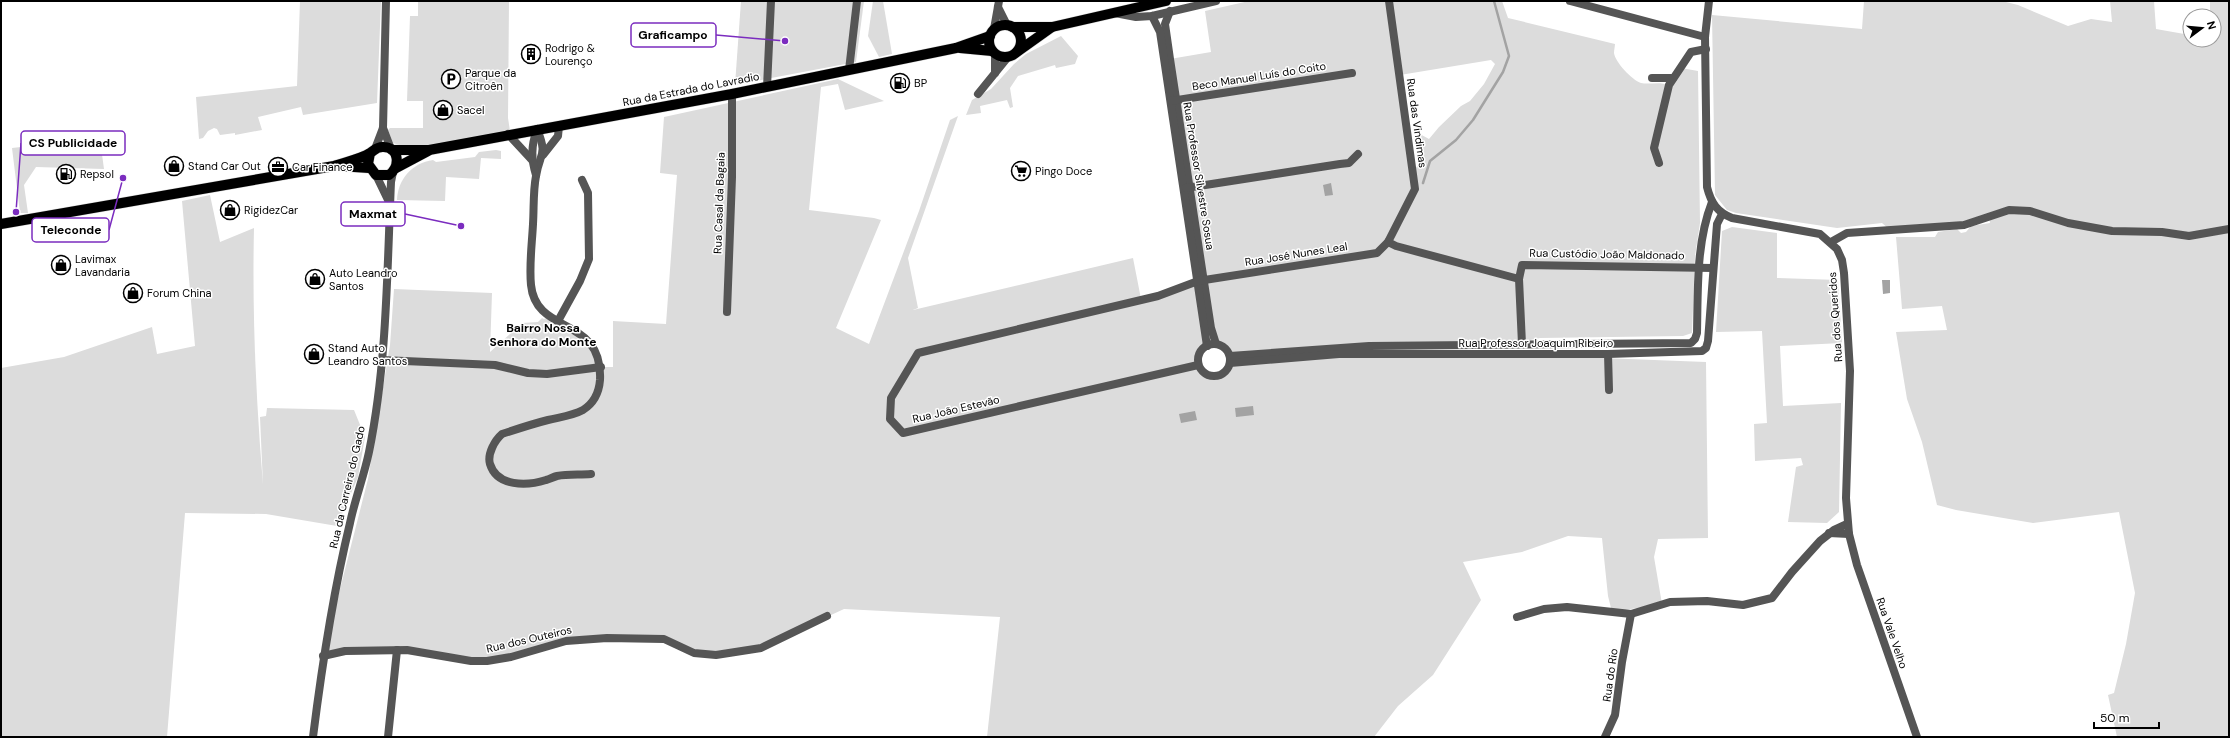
<svg xmlns="http://www.w3.org/2000/svg" width="2230" height="738" font-family="'DM Sans',sans-serif">
	<style>
		.green { fill: #dcdcdc; fill-rule: evenodd }
		.water { fill: #a3a3a3 }
		.lines { fill: none; stroke-linecap: round; stroke-linejoin: round }
		.stream { stroke: #a3a3a3; stroke-width: 2.5 }
		.primary-casing { stroke: #dbdbdb; stroke-width: 11 }
		.minor { stroke: #555; stroke-width: 8 }
		.tertiary { stroke: #555; stroke-width: 8 }
		.primary { stroke: #000; stroke-width: 10 }
		.labels { text-anchor: middle; stroke-width: 3; stroke-linejoin: round; paint-order: stroke }
		.poi-label { font-size: 11px; fill: #000; stroke: #fff; text-anchor: start }
		.street-label { font-size: 11px; fill: #000; stroke: #fff }
		.neighbourhood-label { font-size: 12px; font-weight: bold; fill: #000; stroke: #fff }
		.leader { fill: none; stroke: #7b2cbf; stroke-width: 1.5 }
		.callout-dot { fill: #7b2cbf; stroke: #fff; stroke-width: 1.5 }
		.callout { fill: #fff; stroke: #7b2cbf; stroke-width: 1.5 }
		.callout-label { font-size: 12px; text-anchor: middle; font-weight: bold; fill: #000 }
	</style>
	<rect width="100%" height="100%" fill="#fff"/>
	<!-- green -->
	<g class="green">
		<path d="M300,1h81l-4,102 -74,12 -2,-8 -43,10 4,13 -27,5v-2l-15,2 -3,-6 -3,-1 -6,3 -5,7 -4,1 -3,-42 101,-11z"/>
		<path d="M418,1h91l-1,117 2,13c-28,5 -92,23 -117,12l-5,-13 2,-2h33v-27h-16l3,-85h8z"/>
		<path d="M741,1h123l-8,61 -121,23z"/>
		<path d="M873,1h10l9,53 -13,3 -11,-21z"/>
		<path d="M1249,1h253l6,17 107,26c0,2 -1,6 -1,9 1,9 18,27 27,30 9,2 17,-2 28,2l12,-17 17,3 2,152 -5,33 -3,77 -9,3 -143,2 -29,6 -225,8 210,2 210,8 2,176 -50,1 -4,18 8,47 -50,8 -4,-16 -6,-58 -34,-2 -46,16 -59,10 18,38 -48,75 -35,31 -24,31h-387l13,-120 -156,-8 -69,32 -39,12h-42l-30,-14 -98,2 -79,20 -64,-9 -100,4 45,-177 22,-134 4,-56 98,4 -2,59 32,-29 16,-1 4,-4 2,1 2,-1 40,20 15,29h12v-46l53,3 11,-149 -17,-2 4,-56 174,-38 46,22 -39,9 -7,-26 -17,3 -12,123 65,8 7,2 -45,108 33,16 50,-133 31,-91 8,-4 -50,142 10,50 -5,2 220,-52 8,41 57,-18 7,66 -6,7 -1,11 9,10c28,5 30,-26 9,-31l-46,-285 41,-7 -6,-41zM1491,60l4,4 -11,20 -14,17 -9,5 -22,21 -10,12 -11,-6 2,31 -7,6 -13,-95z"/>
		<path d="M1864,1h138l16,4 50,21 23,-7 21,3 -2,-21h44l2,28 34,6v5h24v-24h-4v-15h19v736h-112l-9,-42 6,-2 12,-49 9,-51 -16,-81 -86,11 -77,-13 -19,-5 -15,-63 -15,-43 -11,-67 51,-2 -5,-24 -40,3 -6,-72h39l3,-5 19,-3 4,4 5,-1 5,-6 19,-3 -1,-6 -25,8 -75,4 -7,-6 -45,5 -101,-15 -9,-3 -12,-15 -3,-180 150,14z"/>
		<path d="M1061,36l17,20 -3,8 -19,4 -1,-3 -37,11 -8,12 3,19 -3,1 -3,-8 -27,6 1,7 -15,2 6,-15 19,-11 23,-25 12,-10z"/>
		<path d="M64,142l37,5 3,22 -68,-2 -12,18 4,28h-8l-8,-65z"/>
		<path d="M496,150l5,1v8l-20,-1 -2,21 -33,-2 -1,24 -48,-1c1,-21 15,-37 36,-40l3,2 39,-5 4,-5z"/>
		<path d="M210,195l10,47 34,-14c-2,86 2,171 9,257l-3,-68 6,-1 1,-8 87,2 11,27 -7,40 -21,49 -71,-12 -81,-1 -18,224h-166v-369l63,-11 88,-30 5,27 38,-8 -13,-145z"/>
		<path d="M1732,227l45,6v45l61,2 4,63 -62,3 3,60 58,-3 -2,109 -12,11 -39,-1 8,-55 7,-2 -2,-7 -46,3 -1,-37 13,-1 -5,-92 -46,1 6,-101z"/>
	</g>
	<!-- water -->
	<g class="water">
		<path d="M1331,183l2,12 -8,1 -2,-11z"/>
		<path d="M1882,280h8v13l-7,1z"/>
		<path d="M1253,406l1,9 -18,2 -1,-9z"/>
		<path d="M1195,411l2,9 -16,3 -2,-9z"/>
	</g>
	<g class="lines">
		<!-- stream -->
		<path class="stream" d="M1423,183l7,-22 26,-21 17,-20 30,-48 6,-16 -15,-55"/>
		<defs>
			<g id="primary">
				<circle cx="1005" cy="41" r="16"/>
				<path d="M1012,27h40l114,-26"/>
				<path d="M960,48l32,3"/>
				<path d="M1017,52l35,-25"/>
				<path d="M392,150h37l303,-56 224,-46 34,-12"/>
				<path d="M339,166l30,2"/>
				<path d="M396,168l32,-17"/>
				<path d="M1,224l333,-58c11,-4 27,-7 36,-13 5,-3 7,-7 14,-6 16,1 16,20 5,28h-13l-8,-11 2,-11"/>
			</g>
		</defs>
		<!-- primary casing -->
		<use href="#primary" class="primary-casing"/>
		<!-- minor -->
		<g class="minor">
			<path d="M1570,1l135,36"/>
			<path d="M998,7l9,18"/>
			<path d="M1170,11l-5,13 5,35 41,269 5,16"/>
			<path d="M1115,13l21,4 16,-1 64,-15"/>
			<path d="M1152,16l8,16 47,314"/>
			<path d="M994,29l5,-28"/>
			<path d="M995,54v19"/>
			<path d="M849,70l8,-69"/>
			<path d="M1652,78h21"/>
			<path d="M767,87l4,-86"/>
			<path d="M978,94l30,-37"/>
			<path d="M1171,101l181,-28"/>
			<path d="M383,128l8,21"/>
			<path d="M537,129c11,27 3,23 -1,47 -3,15 -2,32 -3,48 -1,20 -4,41 -2,61 5,51 72,30 69,95 -1,13 -6,23 -17,30 -11,6 -23,7 -35,10 -16,4 -31,9 -46,14 -7,6 -15,20 -12,30 7,23 37,22 56,16 4,-1 7,-3 11,-4 11,-2 23,-1 34,-2"/>
			<path d="M508,134l24,26"/>
			<path d="M375,149l8,-21 3,-127"/>
			<path d="M543,155l15,-19 1,-10"/>
			<path d="M1659,163l-5,-15 15,-63 22,-33 15,-3"/>
			<path d="M376,175l13,27"/>
			<path d="M536,175c-5,-16 -5,-29 1,-46"/>
			<path d="M1186,188l154,-24 9,-1 9,-9"/>
			<path d="M1388,242l8,4 123,33"/>
			<path d="M1831,242l16,-9 117,-8 45,-15 21,1 38,12 44,8 50,1 27,4 40,-7"/>
			<path d="M727,312l5,-135v-83"/>
			<path d="M558,321l22,-40 9,-22 -1,-66 -6,-13"/>
			<circle cx="1214" cy="360" r="16"/>
			<path d="M1522,344l-3,-65 3,-14 191,3"/>
			<path d="M1608,354l1,36"/>
			<path d="M1230,356l139,-10 322,-3 4,-4 2,-6c1,-43 -1,-90 15,-131"/>
			<path d="M382,360l113,5 33,8 19,1 54,-7"/>
			<path d="M1230,363l109,-9h269l94,-3 4,-3 2,-7 9,-117 5,-10"/>
			<path d="M1198,365l-295,68 -13,-14 1,-21 27,-45 240,-57 40,-15 179,-28 11,-11 27,-53 -26,-188"/>
			<path d="M1829,533l20,1"/>
			<path d="M1517,617l27,-8 23,-2 64,7 39,-12 37,-1 36,4 29,-7 20,-26 28,-31 14,-11 13,-6"/>
			<path d="M323,656l22,-5 62,-1 64,11h16l24,-4 55,-16 41,-3 57,1 30,14 22,2 45,-7 66,-32"/>
			<path d="M313,737c9,-72 20,-144 37,-214 5,-24 14,-47 19,-71 18,-88 18,-180 22,-270l2,-10"/>
			<path d="M388,737l9,-87"/>
			<path d="M1605,737l10,-22 7,-53 9,-48"/>
		</g>
		<!-- tertiary -->
		<path class="tertiary" d="M1709,1l-4,36 2,150c4,16 10,25 25,31l88,16 17,15 5,11 2,13 6,98 -4,127 3,36 8,31 60,172"/>
		<!-- primary -->
		<use href="#primary" class="primary"/>
	</g>
	<!-- icons -->
	<defs>
		<symbol id="building-ring" viewBox="-11 -11 22 22"><circle r="9.5" fill="#fff" stroke="#000" stroke-width="1.5"/><path d="M-4-6H4V6H1V3H-1V6H-4ZM-2.5-4.3h1.7v1.8h-1.7ZM.8-4.3h1.7v1.8H.8ZM-2.5-1h1.7V.8h-1.7ZM.8-1h1.7V.8H.8Z" fill="#000"/></symbol>
		<symbol id="parking-ring" viewBox="-11 -11 22 22"><circle r="9.5" fill="#fff" stroke="#000" stroke-width="1.5"/><path d="M-3.5-5.5H1a3.5 3.5 0 0 1 0 7H-1V5.5H-3.5ZM-1-3.4V-.6H.8a1.4 1.4 0 0 0 0-2.8Z" fill="#000"/></symbol>
		<symbol id="fuel-ring" viewBox="-11 -11 22 22"><circle r="9.5" fill="#fff" stroke="#000" stroke-width="1.5"/><path d="M-5.5-6h7V0h2V4h1.3V-2.5L3-4.5l.8-.8L6-3V5H2.5V1h-1V6h-7ZM-4.2-4.7v3.2H.2V-4.7Z" fill="#000"/></symbol>
		<symbol id="shop-ring" viewBox="-11 -11 22 22"><circle r="9.5" fill="#fff" stroke="#000" stroke-width="1.5"/><path d="M-5-2.5h2.3a2.7 3.5 0 0 1 5.4 0H5L5.5 6h-11ZM-1.5-2.5h3a1.5 2.3 0 0 0-3 0Z" fill="#000"/></symbol>
		<symbol id="office-ring" viewBox="-11 -11 22 22"><circle r="9.5" fill="#fff" stroke="#000" stroke-width="1.5"/><path d="M-6-3h4V-5.5h4V-3h4V5H-6ZM-1-4.5V-3h2v-1.5ZM-6 0V1H6V0Z" fill="#000"/></symbol>
		<symbol id="supermarket-ring" viewBox="-11 -11 22 22"><circle r="9.5" fill="#fff" stroke="#000" stroke-width="1.5"/><path d="M-6-5.5h2.5l.6 2H6L4.5 2H-2.5L-4.4-4H-6ZM-1.5 3.2a1.3 1.3 0 1 0 .1 0ZM3 3.2a1.3 1.3 0 1 0 .1 0Z" fill="#000"/></symbol>
	</defs>
	<g fill-rule="evenodd">
		<use href="#building-ring" x="520" y="43" width="22" height="22"/>
		<use href="#parking-ring" x="440" y="68" width="22" height="22"/>
		<use href="#fuel-ring" x="889" y="72" width="22" height="22"/>
		<use href="#shop-ring" x="432" y="99" width="22" height="22"/>
		<use href="#shop-ring" x="163" y="155" width="22" height="22"/>
		<use href="#office-ring" x="267" y="156" width="22" height="22"/>
		<use href="#supermarket-ring" x="1010" y="160" width="22" height="22"/>
		<use href="#fuel-ring" x="55" y="163" width="22" height="22"/>
		<use href="#shop-ring" x="219" y="199" width="22" height="22"/>
		<use href="#shop-ring" x="50" y="254" width="22" height="22"/>
		<use href="#shop-ring" x="304" y="268" width="22" height="22"/>
		<use href="#shop-ring" x="122" y="282" width="22" height="22"/>
		<use href="#shop-ring" x="303" y="343" width="22" height="22"/>
	</g>
	<g class="labels">
		<!-- poi labels -->
		<g class="poi-label">
			<text x="545" y="52">Rodrigo &amp;<tspan x="545" dy="13">Lourenço</tspan></text>
			<text x="465" y="77">Parque da<tspan x="465" dy="13">Citroên</tspan></text>
			<text x="914" y="87">BP</text>
			<text x="457" y="114">Sacel</text>
			<text x="188" y="170">Stand Car Out</text>
			<text x="292" y="171">Car Finance</text>
			<text x="1035" y="175">Pingo Doce</text>
			<text x="80" y="178">Repsol</text>
			<text x="244" y="214">RigidezCar</text>
			<text x="75" y="263">Lavimax<tspan x="75" dy="13">Lavandaria</tspan></text>
			<text x="329" y="277">Auto Leandro<tspan x="329" dy="13">Santos</tspan></text>
			<text x="147" y="297">Forum China</text>
			<text x="328" y="352">Stand Auto<tspan x="328" dy="13">Leandro Santos</tspan></text>
		</g>
		<!-- street labels -->
		<g class="street-label">
			<text transform="translate(1259 76) rotate(-9)" y="4">Beco Manuel Luís do Coito</text>
			<text transform="translate(691 89) rotate(-11)" y="4">Rua da Estrada do Lavradio</text>
			<text transform="translate(1417 123) rotate(82)" y="4">Rua das Vindimas</text>
			<text transform="translate(1199 176) rotate(81)" y="4">Rua Professor Silvestre Sosua</text>
			<text transform="translate(719 203) rotate(-88)" y="4">Rua Casal da Bagaia</text>
			<text transform="translate(1296 254) rotate(-9)" y="4">Rua José Nunes Leal</text>
			<text transform="translate(1607 254) rotate(1)" y="4">Rua Custódio João Maldonado</text>
			<text transform="translate(1835 317) rotate(-94)" y="4">Rua dos Queridos</text>
			<text x="1536" y="347">Rua Professor Joaquim Ribeiro</text>
			<text transform="translate(956 409) rotate(-13)" y="4">Rua João Estevão</text>
			<text transform="translate(347 487) rotate(-77)" y="4">Rua da Carreira do Gado</text>
			<text transform="translate(1892 633) rotate(71)" y="4">Rua Vale Velho</text>
			<text transform="translate(529 639) rotate(-13)" y="4">Rua dos Outeiros</text>
			<text transform="translate(1610 675) rotate(-82)" y="4">Rua do Rio</text>
		</g>
		<!-- neighbourhood labels -->
		<g class="neighbourhood-label">
			<text x="543" y="332">Bairro Nossa<tspan x="543" dy="14">Senhora do Monte</tspan></text>
		</g>
	</g>
	<!-- callouts -->
	<path class="leader" d="M785 41L716 35M16 212L21 143M461 226L405 214M123 178L109 230"/>
	<g class="callout-dot">
		<circle cx="785" cy="41" r="4"/>
		<circle cx="16" cy="212" r="4"/>
		<circle cx="461" cy="226" r="4"/>
		<circle cx="123" cy="178" r="4"/>
	</g>
	<g class="callout">
		<rect x="631" y="23" width="85" height="24" rx="4"/>
		<rect x="21" y="131" width="104" height="24" rx="4"/>
		<rect x="341" y="202" width="64" height="24" rx="4"/>
		<rect x="32" y="218" width="77" height="24" rx="4"/>
	</g>
	<g class="callout-label">
		<text x="673" y="39">Graficampo</text>
		<text x="73" y="147">CS Publicidade</text>
		<text x="373" y="218">Maxmat</text>
		<text x="71" y="234">Teleconde</text>
	</g>
	<!-- border -->
	<rect width="2230" height="738" fill="none" stroke="#000000" stroke-width="4"/>
	<!-- north arrow -->
	<g transform="translate(2202 28) rotate(74)"><circle r="19" fill="#ffffff" stroke="#999999"/>
	<path d="M0-3L7 15L0 10L-7 15Z" fill="#000000"/>
	<text y="-6" font-size="11" font-weight="bold" text-anchor="middle" fill="#000000">N</text>
	</g>
	<!-- scale -->
	<path d="M2094 722v6h65v-6" fill="none" stroke="#000000" stroke-width="2"/>
	<text x="2100" y="722" font-size="12" fill="#000000" stroke="#ffffff" stroke-width="3" paint-order="stroke">50 m</text>
</svg>
